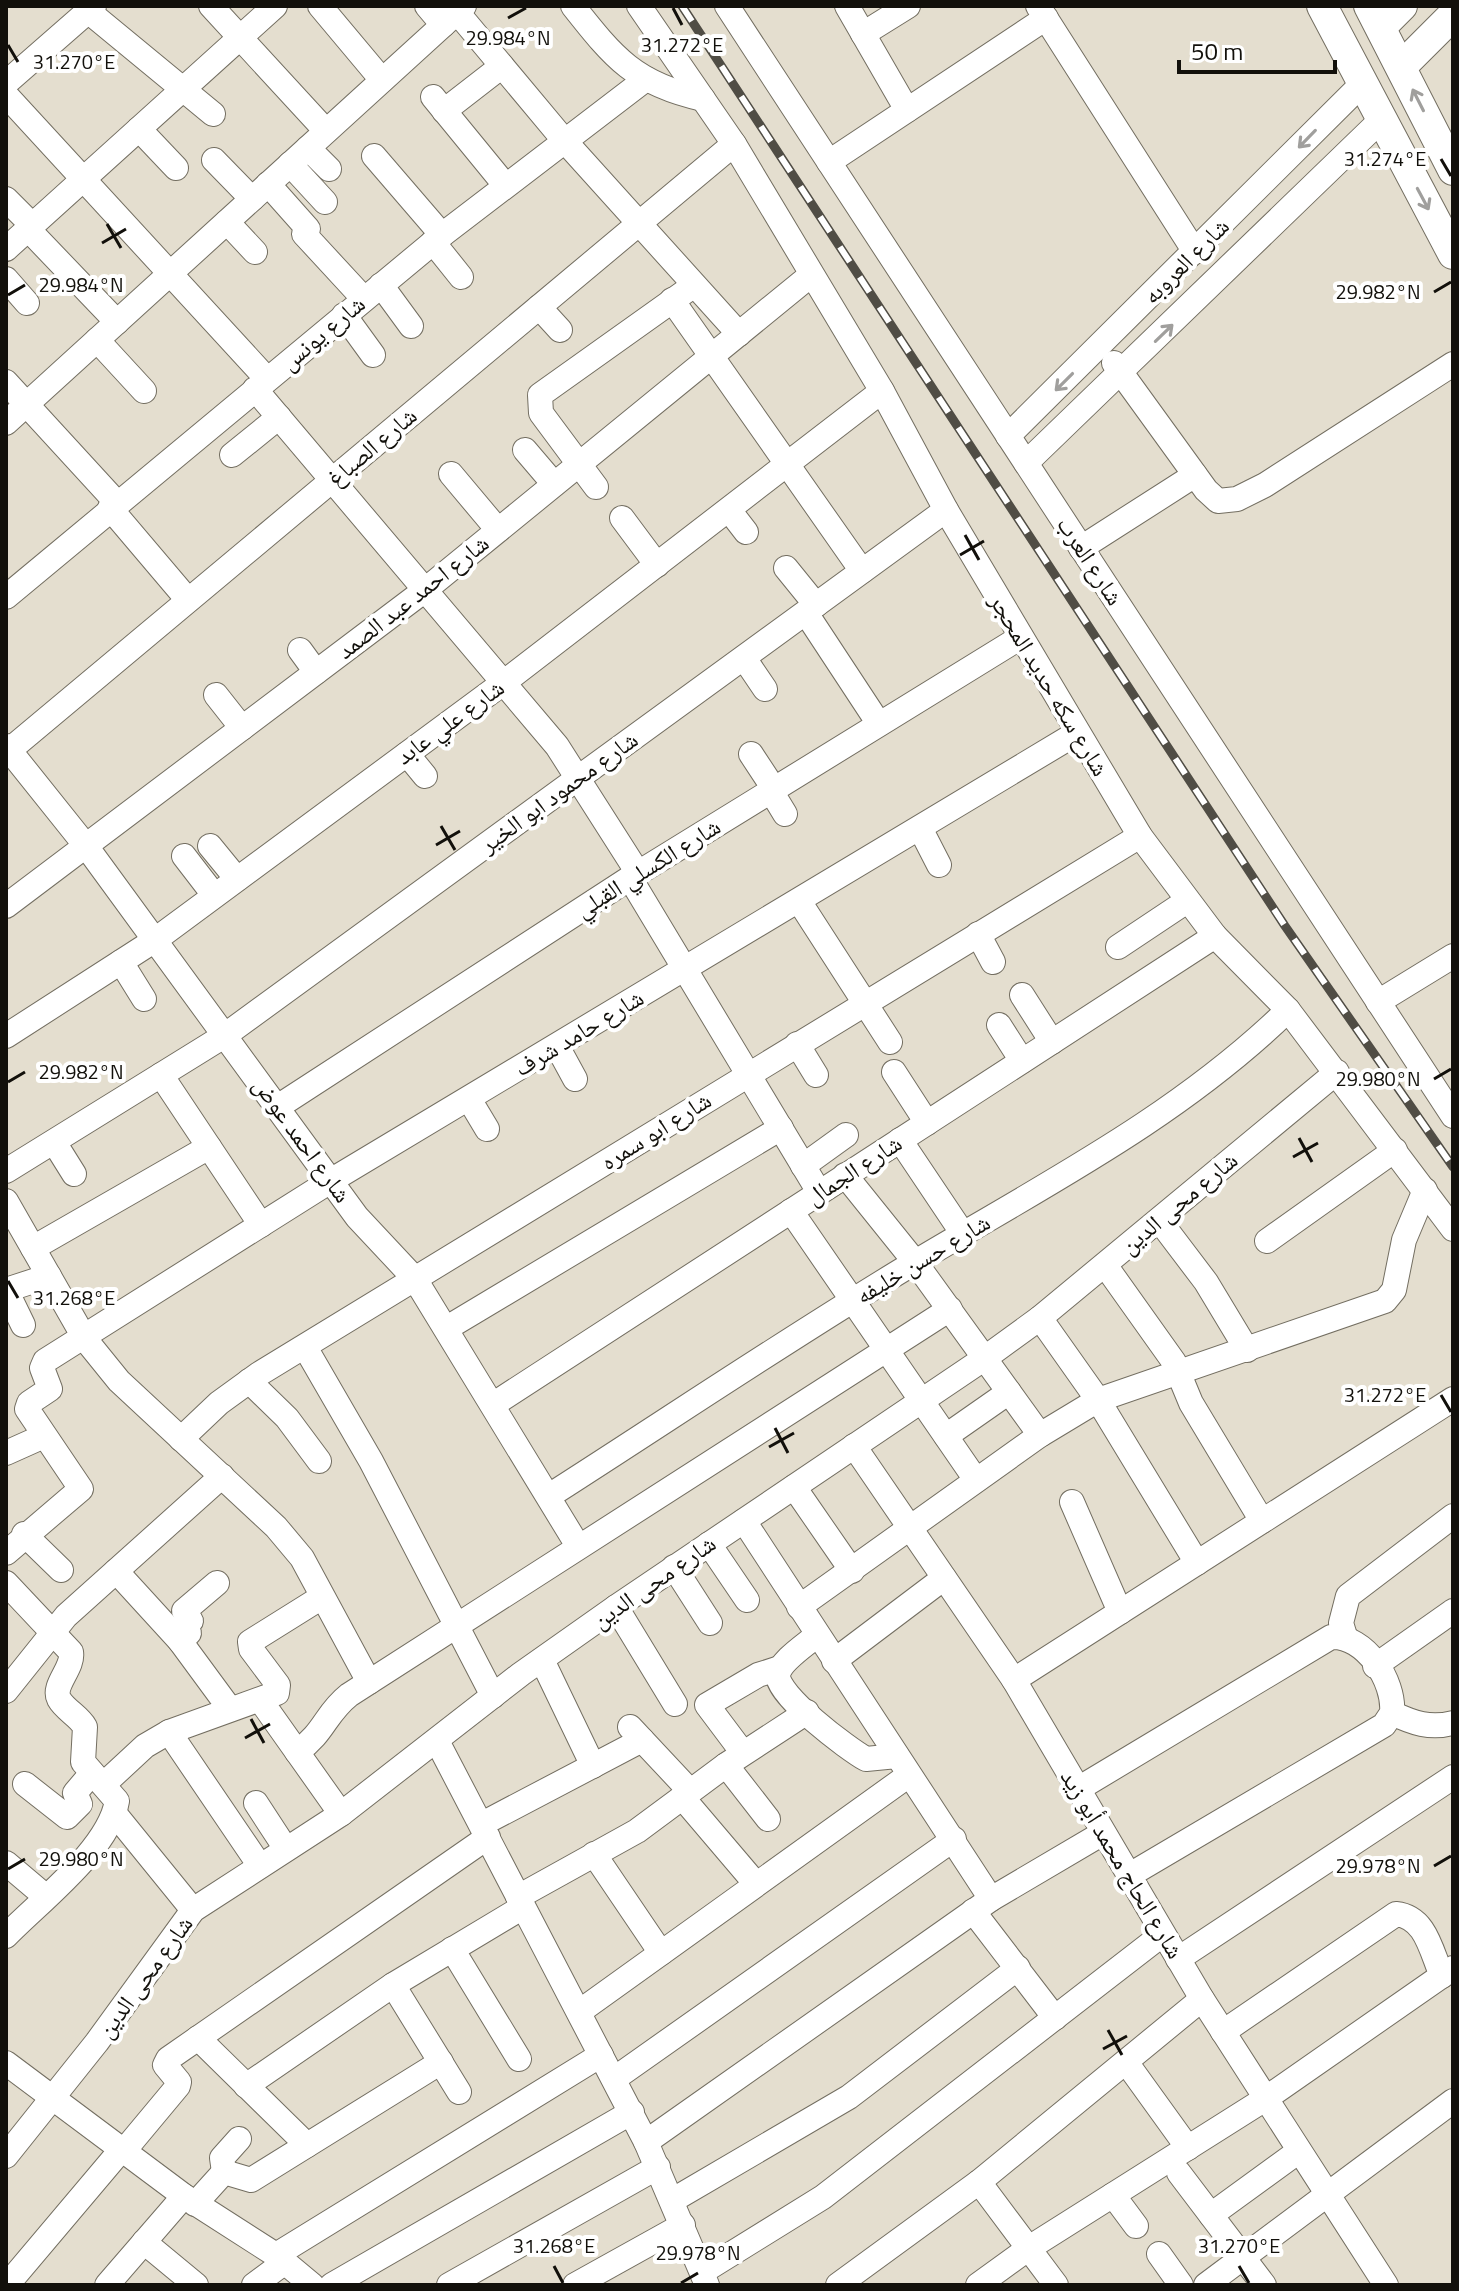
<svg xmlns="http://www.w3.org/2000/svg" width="1459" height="2291" font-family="'Titillium Web','Noto Naskh Arabic',sans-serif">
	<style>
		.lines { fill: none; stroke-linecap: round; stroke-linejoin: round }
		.minor-casing { stroke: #736e61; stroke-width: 26 }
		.tertiary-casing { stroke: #736e61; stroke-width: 32 }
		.minor { stroke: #fff; stroke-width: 24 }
		.tertiary { stroke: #fff; stroke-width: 30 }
		.rail-casing { stroke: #504d45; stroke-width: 9 }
		.rail { stroke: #fff; stroke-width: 6; stroke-dasharray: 18; stroke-linecap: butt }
		.oneway { stroke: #a09f9d }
		.ticks { fill: none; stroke: #12100b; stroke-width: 3 }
		.labels { text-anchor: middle; stroke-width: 8; stroke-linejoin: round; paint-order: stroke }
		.street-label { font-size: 24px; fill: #12100b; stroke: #fff }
		.ticks-label { font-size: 20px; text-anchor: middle; fill: #12100b; stroke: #fff; stroke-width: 8; stroke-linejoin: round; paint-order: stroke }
	</style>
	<rect width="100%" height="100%" fill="#e4decf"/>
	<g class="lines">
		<defs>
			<g id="minor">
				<path d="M211,6l115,125"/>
				<path d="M320,6l62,74"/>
				<path d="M427,6l16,19"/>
				<path d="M573,6c41,52 62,78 130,93"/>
				<path d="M639,6l95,138 148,247 64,119 194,326 75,100 73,74 165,219"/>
				<path d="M727,6l726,1110"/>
				<path d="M847,6l60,104"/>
				<path d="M1038,6l157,246"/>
				<path d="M88,11l125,103"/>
				<path d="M457,12l106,127 176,195"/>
				<path d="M863,34l45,-28"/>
				<path d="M6,83l88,-77"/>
				<path d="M6,95l261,284"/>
				<path d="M433,97l72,88"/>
				<path d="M444,111l58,-45"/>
				<path d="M139,129l37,39"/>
				<path d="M308,148l21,21"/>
				<path d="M374,156l68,79"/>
				<path d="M214,160l38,39"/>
				<path d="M829,162l217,-144"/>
				<path d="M290,164l35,38"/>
				<path d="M268,184l40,45 -4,5 60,65"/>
				<path d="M6,199l26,26"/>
				<path d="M227,222l28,30"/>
				<path d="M28,229l89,93"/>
				<path d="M433,242l28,35"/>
				<path d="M6,249l269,-243"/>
				<path d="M6,279l21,24"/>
				<path d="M381,285l30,41"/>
				<path d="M672,300l190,271"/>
				<path d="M539,307l21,23"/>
				<path d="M344,315l29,40"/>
				<path d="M97,340l47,51"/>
				<path d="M1114,363l92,127 12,11 19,-2 28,-14 188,-121"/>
				<path d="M6,382l111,121"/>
				<path d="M255,389l302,357 81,127"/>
				<path d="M6,423l458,-417"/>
				<path d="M1008,436l354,-352"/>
				<path d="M525,450l29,34"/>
				<path d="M232,455l47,-38"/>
				<path d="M1026,463l355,-343"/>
				<path d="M451,474l47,56"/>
				<path d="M596,487l-55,-74 -1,-18 146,-104"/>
				<path d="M110,508l78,92"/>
				<path d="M729,510l17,22"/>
				<path d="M622,518l35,47"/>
				<path d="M1081,548l114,-73"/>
				<path d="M786,568l30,37"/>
				<path d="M6,597l436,-362 204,-156"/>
				<path d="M806,613l73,111"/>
				<path d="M300,650l16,22"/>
				<path d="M744,658l21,31"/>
				<path d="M216,695l26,33"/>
				<path d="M6,746l80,100 271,371 58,62 163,267"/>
				<path d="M6,753l728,-609"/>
				<path d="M407,754l18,22"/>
				<path d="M751,754l23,35"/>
				<path d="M771,791l14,23"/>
				<path d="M920,828l19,37"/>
				<path d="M210,846l27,33"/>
				<path d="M184,856l30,39"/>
				<path d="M630,878l189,314"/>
				<path d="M799,901l91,141"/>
				<path d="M6,906l419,-316 386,-315"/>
				<path d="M978,934l15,28"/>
				<path d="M1118,947l69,-46"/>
				<path d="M121,962l23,37"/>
				<path d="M1022,995l30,47"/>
				<path d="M1378,1002l75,-46"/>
				<path d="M999,1025l23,36"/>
				<path d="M6,1036l149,-96 348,-257 379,-292"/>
				<path d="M797,1044l19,31"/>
				<path d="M557,1046l18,33"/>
				<path d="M894,1072l33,51"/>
				<path d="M161,1075l100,150"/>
				<path d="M469,1099l18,30"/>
				<path d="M279,1106l351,-228 391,-241"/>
				<path d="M900,1140l63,94"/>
				<path d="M54,1142l20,32"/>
				<path d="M803,1166l43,-31"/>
				<path d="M6,1171l218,-135 722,-526"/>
				<path d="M845,1175l70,87 125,173"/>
				<path d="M6,1201l79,138 34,42 157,146 26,31 67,124"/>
				<path d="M791,1211l185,269"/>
				<path d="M1159,1220l47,62 41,68"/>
				<path d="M1267,1241l128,-91"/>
				<path d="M33,1248l176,-101"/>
				<path d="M1105,1265l69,97 17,41 71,118"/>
				<path d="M6,1290l43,-14"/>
				<path d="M6,1290l17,35"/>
				<path d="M1040,1318l58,82 99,163"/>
				<path d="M447,1328l334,-200"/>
				<path d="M305,1347l66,114 122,235"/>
				<path d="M249,1381l38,37 32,43"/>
				<path d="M494,1404l721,-468"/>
				<path d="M946,1436l63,-44"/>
				<path d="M181,1439l38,-36 40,-29 881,-538"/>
				<path d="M854,1446l160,234 188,319 184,286"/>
				<path d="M6,1453l38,-17"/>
				<path d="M794,1487l58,84"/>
				<path d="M549,1496c122,-78 243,-160 368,-235 129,-77 262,-145 371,-251"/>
				<path d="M1072,1502l48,110"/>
				<path d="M744,1521l247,378"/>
				<path d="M24,1534l37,36"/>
				<path d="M709,1544l38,56"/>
				<path d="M6,1553l75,-64 -54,-80 2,-6 21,-14 -8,-21 3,-7 287,-181 745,-447"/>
				<path d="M674,1567l36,56"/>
				<path d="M116,1571l64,70 50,68"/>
				<path d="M6,1583l65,69c3,16 -19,33 -12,47 6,11 20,17 26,28l-2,35 34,39c-8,48 -77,100 -111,135"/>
				<path d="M616,1607l59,97"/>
				<path d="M799,1607l241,-172 58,-35 287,-99 9,-11 10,-50 21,-50"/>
				<path d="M817,1635c-10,9 -37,26 -39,40 -2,20 70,74 88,84l31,-3"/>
				<path d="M1345,1636l-4,-13 7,-27 105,-80"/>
				<path d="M180,1641l9,-8 -4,-6 6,-6 -7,-10 33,-28"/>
				<path d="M542,1660l51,106"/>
				<path d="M834,1661l110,-83"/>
				<path d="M1375,1666l78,-55"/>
				<path d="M1014,1680l439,-281"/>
				<path d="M6,1691l60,-75 156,-140"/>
				<path d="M261,1701l80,113"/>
				<path d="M1392,1713c21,10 38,16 61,10"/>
				<path d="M630,1727l60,64"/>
				<path d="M169,1732l91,134"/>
				<path d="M437,1741l209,401 61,143"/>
				<path d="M297,1752c28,-20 28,-38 52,-57l601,-386"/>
				<path d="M743,1753l-36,-48 51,-30 22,-7"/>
				<path d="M726,1765l42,54"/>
				<path d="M25,1784l42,33 13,-13 -5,-11 17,-20"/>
				<path d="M104,1784l41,-38 24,-14 108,-39 1,-8 -27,-36 -1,-7 72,-45"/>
				<path d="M1078,1789l253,-152c34,-2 64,44 61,76l-8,12 -256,151"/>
				<path d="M682,1797l74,87"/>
				<path d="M256,1803l30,46"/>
				<path d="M115,1814l78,96"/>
				<path d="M482,1824l160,-84"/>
				<path d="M594,1854l67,99"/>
				<path d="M6,1863l39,33"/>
				<path d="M518,1897l119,-66 89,-66 81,-53"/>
				<path d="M973,1911l82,107"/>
				<path d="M452,1949l67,110"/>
				<path d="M1178,1959l275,-182"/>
				<path d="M393,1985l66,107"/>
				<path d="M579,2012l330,-237"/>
				<path d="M1223,2032l173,-118c30,3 35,37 46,62"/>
				<path d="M198,2038l109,107"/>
				<path d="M1126,2062l62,86"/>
				<path d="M6,2063l178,133 92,59 36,30"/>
				<path d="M614,2079l340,-240"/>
				<path d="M246,2086l147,-101 130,-78"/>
				<path d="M646,2142l345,-243 112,-66"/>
				<path d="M123,2152l55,-66 1,-4 -14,-17 3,-6 320,-222"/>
				<path d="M6,2156l91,-114 96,-132 148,-96 180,-140 95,-67 369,-249 55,-40 297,-246"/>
				<path d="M224,2172l-2,-14 17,-19"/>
				<path d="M1179,2173l85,112"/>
				<path d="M979,2182l77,103"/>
				<path d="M1113,2195l23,31"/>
				<path d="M673,2200l176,-103 169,-129"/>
				<path d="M195,2204l29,-32 27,8 190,-118"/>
				<path d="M1211,2215l88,-64"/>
				<path d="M144,2242l52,43"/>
				<path d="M1159,2254l22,31"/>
				<path d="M276,2255l325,-200"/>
				<path d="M702,2272l121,-75 340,-263"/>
				<path d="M7,2285l114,-135"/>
				<path d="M107,2285l77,-89"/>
				<path d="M254,2285l31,-23"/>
				<path d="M332,2285l300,-173"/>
				<path d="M449,2285l209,-118"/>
				<path d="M575,2285l108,-60"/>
				<path d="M838,2285l141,-103 223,-183"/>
				<path d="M978,2285l51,-37 236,-149 188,-131"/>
				<path d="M1206,2285l247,-184"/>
			</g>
			<g id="tertiary">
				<path d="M1322,6l131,248"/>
				<path d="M1369,6l84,164"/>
				<path d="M1381,27l21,-21"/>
				<path d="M1401,67l52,-52"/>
			</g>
		</defs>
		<!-- minor casing -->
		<use href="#minor" class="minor-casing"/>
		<!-- tertiary casing -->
		<use href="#tertiary" class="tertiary-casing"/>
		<!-- minor -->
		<use href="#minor" class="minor"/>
		<!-- tertiary -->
		<use href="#tertiary" class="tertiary"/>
		<defs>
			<path id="rail" d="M682,6l603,920 168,241"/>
		</defs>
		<!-- rail casing -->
		<use href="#rail" class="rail-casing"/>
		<!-- rail -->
		<use href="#rail" class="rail"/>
	</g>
	<!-- one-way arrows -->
	<defs><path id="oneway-shaft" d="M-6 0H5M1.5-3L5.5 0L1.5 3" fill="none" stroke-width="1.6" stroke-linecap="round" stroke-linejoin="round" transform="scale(2)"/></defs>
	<g class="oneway">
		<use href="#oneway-shaft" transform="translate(1418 100) rotate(-117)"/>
		<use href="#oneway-shaft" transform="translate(1307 139) rotate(134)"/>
		<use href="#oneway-shaft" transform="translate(1423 199) rotate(62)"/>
		<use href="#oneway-shaft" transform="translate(1164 333) rotate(-44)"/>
		<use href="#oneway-shaft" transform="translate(1064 382) rotate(135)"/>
	</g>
	<!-- ticks -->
	<path class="ticks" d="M673,8l9,17M508,18l18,-10M8,45l10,17M1441,159l10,17M107,224l14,24M102,243l24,-14M1434,292l17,-10M8,295l17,-10M965,535l14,25M960,555l24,-14M441,826l14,24M436,845l24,-14M1434,1079l17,-10M8,1082l17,-10M1299,1138l13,24M1293,1157l25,-14M8,1281l10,17M1441,1395l10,17M775,1428l13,25M769,1447l25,-14M251,1719l13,24M245,1738l25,-14M1434,1866l17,-10M8,1869l17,-10M1108,2030l14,25M1103,2049l24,-13M554,2266l9,17M1239,2266l10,17M681,2283l17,-10"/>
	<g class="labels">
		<!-- street labels -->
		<g class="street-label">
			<text transform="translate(1186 261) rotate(-45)" y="8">شارع العروبه</text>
			<text transform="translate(323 333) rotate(-40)" y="8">شارع يونس</text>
			<text transform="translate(372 447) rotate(-40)" y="8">شارع الصباغ</text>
			<text transform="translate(1090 561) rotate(57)" y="8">شارع العرب</text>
			<text transform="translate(413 597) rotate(-38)" y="8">شارع احمد عبد الصمد</text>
			<text transform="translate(1049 685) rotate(59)" y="8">شارع سكه حديد المحجر</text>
			<text transform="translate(450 722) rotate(-36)" y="8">شارع علي عابد</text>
			<text transform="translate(559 792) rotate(-36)" y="8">شارع محمود ابو الخير</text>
			<text transform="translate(648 868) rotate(-32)" y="8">شارع الكسلي القبلي</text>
			<text transform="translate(579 1033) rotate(-31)" y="8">شارع حامد شرف</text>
			<text transform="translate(656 1131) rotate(-32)" y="8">شارع ابو سمره</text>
			<text transform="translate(302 1140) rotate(54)" y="8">شارع احمد عوض</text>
			<text transform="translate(854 1170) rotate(-33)" y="8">شارع الجمال</text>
			<text transform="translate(1179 1203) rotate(-40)" y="8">شارع محى الدين</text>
			<text transform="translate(923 1259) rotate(-31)" y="8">شارع حسن خليفه</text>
			<text transform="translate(654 1582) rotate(-35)" y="8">شارع محى الدين</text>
			<text transform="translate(1122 1864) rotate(59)" y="8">شارع الحاج محمد أبو زيد</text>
			<text transform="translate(145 1977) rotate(-54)" y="8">شارع محى الدين</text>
		</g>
	</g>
	<g class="ticks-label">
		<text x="508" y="45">29.984°N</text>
		<text x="682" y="52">31.272°E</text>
		<text x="74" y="69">31.270°E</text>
		<text x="1385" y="166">31.274°E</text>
		<text x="81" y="292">29.984°N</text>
		<text x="1378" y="299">29.982°N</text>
		<text x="81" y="1079">29.982°N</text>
		<text x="1378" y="1086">29.980°N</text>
		<text x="74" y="1305">31.268°E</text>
		<text x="1385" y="1402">31.272°E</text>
		<text x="81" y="1866">29.980°N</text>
		<text x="1378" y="1873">29.978°N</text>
		<text x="554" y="2253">31.268°E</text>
		<text x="1239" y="2253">31.270°E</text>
		<text x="698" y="2260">29.978°N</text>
	</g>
	<!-- border -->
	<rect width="1459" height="2291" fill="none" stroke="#12100b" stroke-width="16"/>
	<!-- scale -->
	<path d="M1179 60v12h156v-12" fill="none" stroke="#12100b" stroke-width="4"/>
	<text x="1191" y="60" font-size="24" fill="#12100b" stroke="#ffffff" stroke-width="6" paint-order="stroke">50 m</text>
</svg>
